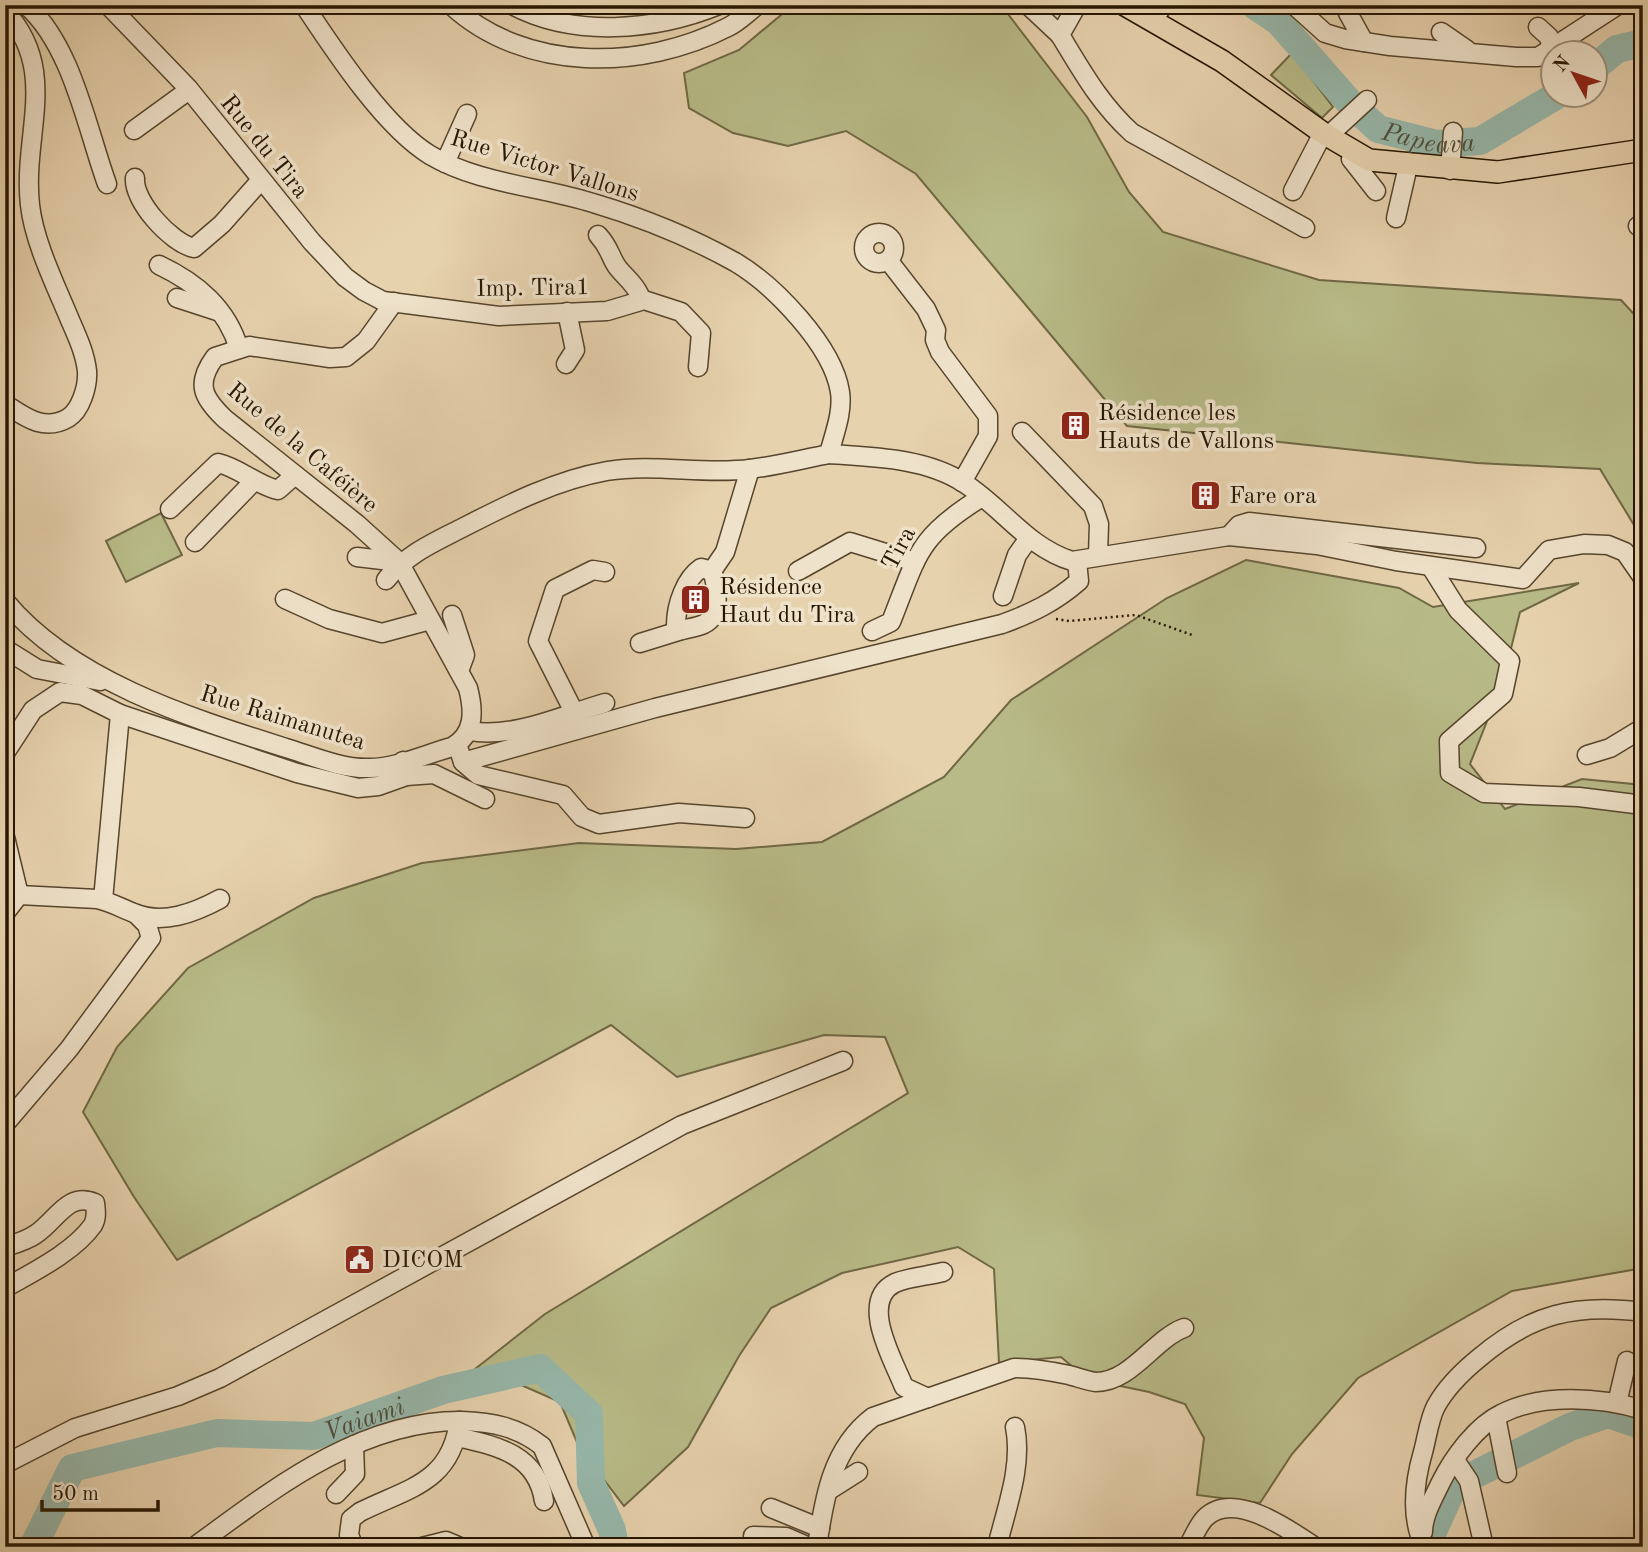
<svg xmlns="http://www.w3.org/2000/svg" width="1648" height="1552" font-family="'Old Standard TT',serif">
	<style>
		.green { fill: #b8bb88; stroke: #6f6844; stroke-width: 2 }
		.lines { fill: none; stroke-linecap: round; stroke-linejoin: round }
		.river { stroke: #97b8ab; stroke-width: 28 }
		.minor-casing { stroke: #56452c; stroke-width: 21 }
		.major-casing { stroke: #261601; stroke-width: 24 }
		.path { stroke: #261601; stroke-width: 2.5; stroke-dasharray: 2 3.5; stroke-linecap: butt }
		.minor { stroke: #efe2ca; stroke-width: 18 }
		.major { stroke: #e7d2ae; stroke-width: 21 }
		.labels { text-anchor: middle; stroke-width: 7; stroke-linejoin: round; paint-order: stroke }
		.street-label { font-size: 24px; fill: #261601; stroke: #efe2ca }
		.poi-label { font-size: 24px; fill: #261601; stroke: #efe2ca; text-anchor: start }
		.water-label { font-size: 26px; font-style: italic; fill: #4e4f3c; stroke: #efe2ca }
	</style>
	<rect width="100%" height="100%" fill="#e7d2ae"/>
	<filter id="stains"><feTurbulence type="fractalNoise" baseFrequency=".00286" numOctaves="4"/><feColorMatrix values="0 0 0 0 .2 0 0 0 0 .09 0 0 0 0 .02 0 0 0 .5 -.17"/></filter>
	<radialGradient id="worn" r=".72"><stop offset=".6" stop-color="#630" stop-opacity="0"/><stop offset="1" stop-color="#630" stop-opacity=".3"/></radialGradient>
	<!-- green -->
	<g class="green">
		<path d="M793,5h208l86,112 42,75 34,40 156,48 302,20 22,24v209l-6,-3 -37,-61 -123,-6 -350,-37 -211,-252 -70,-43 -58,15 -55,-13 -44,-25 -5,-35 55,-23z"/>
		<path d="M1292,53l41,54 -11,11 -51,-43z"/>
		<path d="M161,513l21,42 -56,27 -20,-41z"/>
		<path d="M1246,560l153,28 34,19 146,-24 -59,29 -17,69 -33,83 35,45 77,-30 61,6v483l-131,23 -154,87 -66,76 -32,49 -63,-8 7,-57 -19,-34 -36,-12 -62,-13 -26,-22 -62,6 -5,-94 -36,-22 -116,26 -71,35 -32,48 -51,91 -64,59 -45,-59 -19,-45 -48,-21 -51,-1 84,-66 363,-221 -23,-56 -61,-2 -147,42 -66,-52 -434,235 -43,-63 -51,-85 34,-65 71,-79 126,-70 108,-35 157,-20 157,6 86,-7 122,-65 67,-77 156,-102z"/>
	</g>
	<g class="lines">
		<!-- river -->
		<g class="river">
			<path id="s1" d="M1254,5l25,17 71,81 28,26 59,15 43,-3 79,-47"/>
			<path d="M1596,66l21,-17 26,-6"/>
			<path id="s2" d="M33,1547l39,-79 145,-35 97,3 129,-46 97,-22 49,46 2,69 21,47 3,17"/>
			<path d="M1426,1547l28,-62 116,-58 38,-13 35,12"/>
		</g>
		<defs>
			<g id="minor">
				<path d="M26,5c46,40 61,124 81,179"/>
				<path d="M108,5l80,83 124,154 33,35 19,14 19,10 116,15 108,-5 37,-11 37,12 20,21 -3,34"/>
				<path d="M304,5c30,45 80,122 126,150 49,29 110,31 163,48 47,14 99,35 142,59 39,23 98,84 105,130 3,21 -6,42 -11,62 -26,5 -53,12 -79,15 -47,6 -96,-6 -143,2 -51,9 -98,33 -143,56 -29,15 -58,27 -78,53"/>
				<path d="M451,5c74,68 191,66 277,22 11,-5 20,-15 30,-22"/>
				<path d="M512,5c62,33 143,26 207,0"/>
				<path d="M1028,5l32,30"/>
				<path d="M1077,5l-17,30c22,36 40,69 72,98l173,95"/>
				<path d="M1294,5l31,28 20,6 45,7 126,11h22l80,-52"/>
				<path d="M5,11c55,60 17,123 25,194 4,37 26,81 40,115 7,16 15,33 17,51 1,15 -6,39 -19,47 -24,14 -43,-1 -63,-14"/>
				<path d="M1348,13l16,29"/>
				<path d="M1152,20l12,-15"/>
				<path d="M1538,27l11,10 3,12"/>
				<path d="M1441,32l26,18"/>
				<path d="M134,130l55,-40"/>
				<path d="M1328,136l39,-36"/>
				<path d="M1353,154l-2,5 25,32"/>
				<path d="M445,163l22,-49"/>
				<path d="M1450,170l3,-38"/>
				<path d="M135,178c-2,23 36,65 59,70l28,-24 39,-44"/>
				<path d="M1293,191l30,-58"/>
				<path d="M1396,218l12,-52"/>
				<path d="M1638,226l5,-1"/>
				<circle cx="879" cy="248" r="15"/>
				<path d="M598,235c13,14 12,23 20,33 8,10 15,14 21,26l-2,7"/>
				<path d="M888,260l38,49 10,21 -1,10 5,12 48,64v20l-26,46"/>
				<path d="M159,265c38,18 68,43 80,84"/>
				<path d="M177,298l43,14"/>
				<path d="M566,364l9,-14 -8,-38"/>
				<path d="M1022,432l71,74 6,18 -1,31"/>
				<path d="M829,454c44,3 97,4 135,29 39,25 63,64 108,78l157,-25 88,9 79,16 127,18 26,-29 35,-6 24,1 17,7 18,26"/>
				<path d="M170,509l48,-46c22,5 38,22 60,27l17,-15"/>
				<path d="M1229,536l10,-11 10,-3 227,26"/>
				<path d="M195,542l59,-61"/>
				<path d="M357,557l42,5"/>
				<path d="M1431,567l27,43 52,51 -7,33 -54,47 1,32 34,20 95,4 64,8"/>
				<path d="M701,568l11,3c5,14 10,45 -8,53 -6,3 -15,4 -22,6l-6,-5c0,-20 9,-46 25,-57z"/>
				<path d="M712,571l13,-19 25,-83"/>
				<path d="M798,571l52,-29 65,20"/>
				<path d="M1003,596l14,-41 12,-17"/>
				<path d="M285,599l44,20 53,14 48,-13"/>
				<path d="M5,601c66,80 186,117 281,147 26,8 56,21 83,20 28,0 57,-14 83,-21 23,-13 22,-36 16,-59l-69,-126 -42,-38 -132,-105c-22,-21 -30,-35 -10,-62l34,-11 81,12 16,-1 20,-16 28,-39"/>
				<path d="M452,615l13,40 -6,16"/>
				<path d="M872,631l19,-9c27,-68 26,-85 91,-125"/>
				<path d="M640,643l42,-13"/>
				<path d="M5,649l32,20 63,12"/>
				<path d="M574,712l-36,-71 17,-52 38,-19 12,2"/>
				<path d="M469,731c44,8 94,-16 136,-28"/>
				<path d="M457,744l6,18 192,-54 347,-84c30,-11 53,-22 77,-43l-2,-20"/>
				<path d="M5,753l28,-43 27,-18 22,3 38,19"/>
				<path d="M1587,755l23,-7 33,-20"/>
				<path d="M463,762l15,13 85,20 19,22 17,7 80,-11 66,5"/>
				<path d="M406,776l28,-2 51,25"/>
				<path d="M5,837l14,58"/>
				<path d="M19,895l78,4c14,3 24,9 37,14 29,12 60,0 86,-14"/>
				<path d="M103,900l17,-186 177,59 61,15 20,-2 28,-10 -3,-15"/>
				<path d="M5,913l14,-18"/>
				<path d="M5,1124l64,-75 82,-111 -4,-13 -10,-10"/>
				<path d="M5,1247c10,-3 23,-7 31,-13 20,-13 32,-43 59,-31 1,8 2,15 -2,22 -19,27 -60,47 -88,63"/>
				<path d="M928,1398l-24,-11c-10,-26 -46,-86 -9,-104 14,-6 33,-7 48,-11"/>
				<path d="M1617,1403l10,-42"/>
				<path d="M1496,1417l11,56"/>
				<path d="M457,1437c40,9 80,17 87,64"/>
				<path d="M1455,1460l14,21 15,66"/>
				<path d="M5,1464l70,-36 103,-32 42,-18 462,-253 161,-64"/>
				<path d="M828,1491l30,-19"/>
				<path d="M336,1494l19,-20 -1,-29"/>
				<path d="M771,1508l49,20"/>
				<path d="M1423,1532c0,-17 11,-35 18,-50 12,-24 35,-56 60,-68 40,-21 100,-17 142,-4"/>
				<path d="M753,1536l33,1 23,10"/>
				<path d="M1424,1546c-13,-28 -10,-63 -1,-94 4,-14 6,-33 13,-46 10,-18 27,-35 43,-48 52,-44 96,-55 164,-46"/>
				<path d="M194,1547c78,-57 166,-127 268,-126 30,1 56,6 80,25l44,101"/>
				<path d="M354,1547l-5,-12 2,-16 9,-7c48,-24 91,-29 99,-91"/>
				<path d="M422,1547l24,-6 14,6"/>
				<path d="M817,1547c7,-49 15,-99 56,-130l141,-49c19,0 36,3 55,7 8,2 18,6 27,7 35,0 58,-43 88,-54"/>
				<path d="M997,1547c9,-38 26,-81 18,-120"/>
				<path d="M1188,1547c5,-9 10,-22 17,-29 29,-29 86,13 110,29"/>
			</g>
			<path id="major" d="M1125,5l97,56 101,72 46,27 129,12 145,-22"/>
		</defs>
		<!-- minor casing -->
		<use href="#minor" class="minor-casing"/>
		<!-- major casing -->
		<use href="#major" class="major-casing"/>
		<!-- path -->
		<path class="path" d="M1056,619l13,2 67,-6 59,21"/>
		<!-- minor -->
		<use href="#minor" class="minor"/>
		<!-- major -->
		<use href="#major" class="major"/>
	</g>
	<!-- icons -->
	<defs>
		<symbol id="building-square" viewBox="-11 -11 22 22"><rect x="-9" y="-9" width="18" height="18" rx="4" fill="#8f2418" stroke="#efe2ca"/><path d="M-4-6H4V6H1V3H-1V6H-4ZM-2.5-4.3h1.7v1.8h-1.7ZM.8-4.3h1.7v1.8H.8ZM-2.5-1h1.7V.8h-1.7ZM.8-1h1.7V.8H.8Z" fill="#fff"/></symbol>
		<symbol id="civic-square" viewBox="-11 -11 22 22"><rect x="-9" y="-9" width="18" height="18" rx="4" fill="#8f2418" stroke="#efe2ca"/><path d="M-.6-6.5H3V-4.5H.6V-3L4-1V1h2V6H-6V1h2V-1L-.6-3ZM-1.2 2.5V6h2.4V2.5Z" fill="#fff"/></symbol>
	</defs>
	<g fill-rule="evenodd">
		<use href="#building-square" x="1058" y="408" width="35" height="35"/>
		<use href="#building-square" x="1188" y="478" width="35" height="35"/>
		<use href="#building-square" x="678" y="582" width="35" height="35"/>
		<use href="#civic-square" x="342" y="1242" width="35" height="35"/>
	</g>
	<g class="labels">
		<!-- street labels -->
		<g class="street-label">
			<text transform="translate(265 146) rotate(51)" y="8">Rue du Tira</text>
			<text transform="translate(545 165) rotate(17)" y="8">Rue Victor Vallons</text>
			<text transform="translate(533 287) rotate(-1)" y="8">Imp. Tira1</text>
			<text transform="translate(303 447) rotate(40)" y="8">Rue de la Caféière</text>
			<text transform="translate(898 548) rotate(-62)" y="8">Tira</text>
			<text transform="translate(283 717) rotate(17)" y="8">Rue Raimanutea</text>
		</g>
		<!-- poi labels -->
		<g class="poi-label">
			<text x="1098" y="420">Résidence les<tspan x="1098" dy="28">Hauts de Vallons</tspan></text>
			<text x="1229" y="503">Fare ora</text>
			<text x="719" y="594">Résidence<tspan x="719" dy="28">Haut du Tira</tspan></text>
			<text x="382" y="1267">DICOM</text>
		</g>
		<!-- water labels -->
		<g class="water-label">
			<text dy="9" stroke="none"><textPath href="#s1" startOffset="228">Papeava</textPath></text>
			<text dy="9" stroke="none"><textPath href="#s2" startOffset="387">Vaiami</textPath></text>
		</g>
	</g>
	<!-- margin -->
	<rect width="1648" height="1552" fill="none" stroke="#e7d2ae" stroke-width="28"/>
	<rect x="7" y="7" width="1634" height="1538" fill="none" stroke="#261601" stroke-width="3.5"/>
	<rect x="14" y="14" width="1620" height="1524" fill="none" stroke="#261601" stroke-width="2"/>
	<!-- north arrow -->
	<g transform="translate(1574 74) rotate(310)"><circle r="33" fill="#efe2ca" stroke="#9f907a" stroke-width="2"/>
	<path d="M0-5L12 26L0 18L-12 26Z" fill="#8f2418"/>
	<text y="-10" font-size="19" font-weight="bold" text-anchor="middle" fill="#261601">N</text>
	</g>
	<!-- scale -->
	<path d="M42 1500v10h116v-10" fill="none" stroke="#261601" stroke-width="3.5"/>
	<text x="52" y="1500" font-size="21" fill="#261601" stroke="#efe2ca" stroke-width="5" paint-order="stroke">50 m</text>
	<rect width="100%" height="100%" filter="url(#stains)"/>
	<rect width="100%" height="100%" fill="url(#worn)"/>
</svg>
